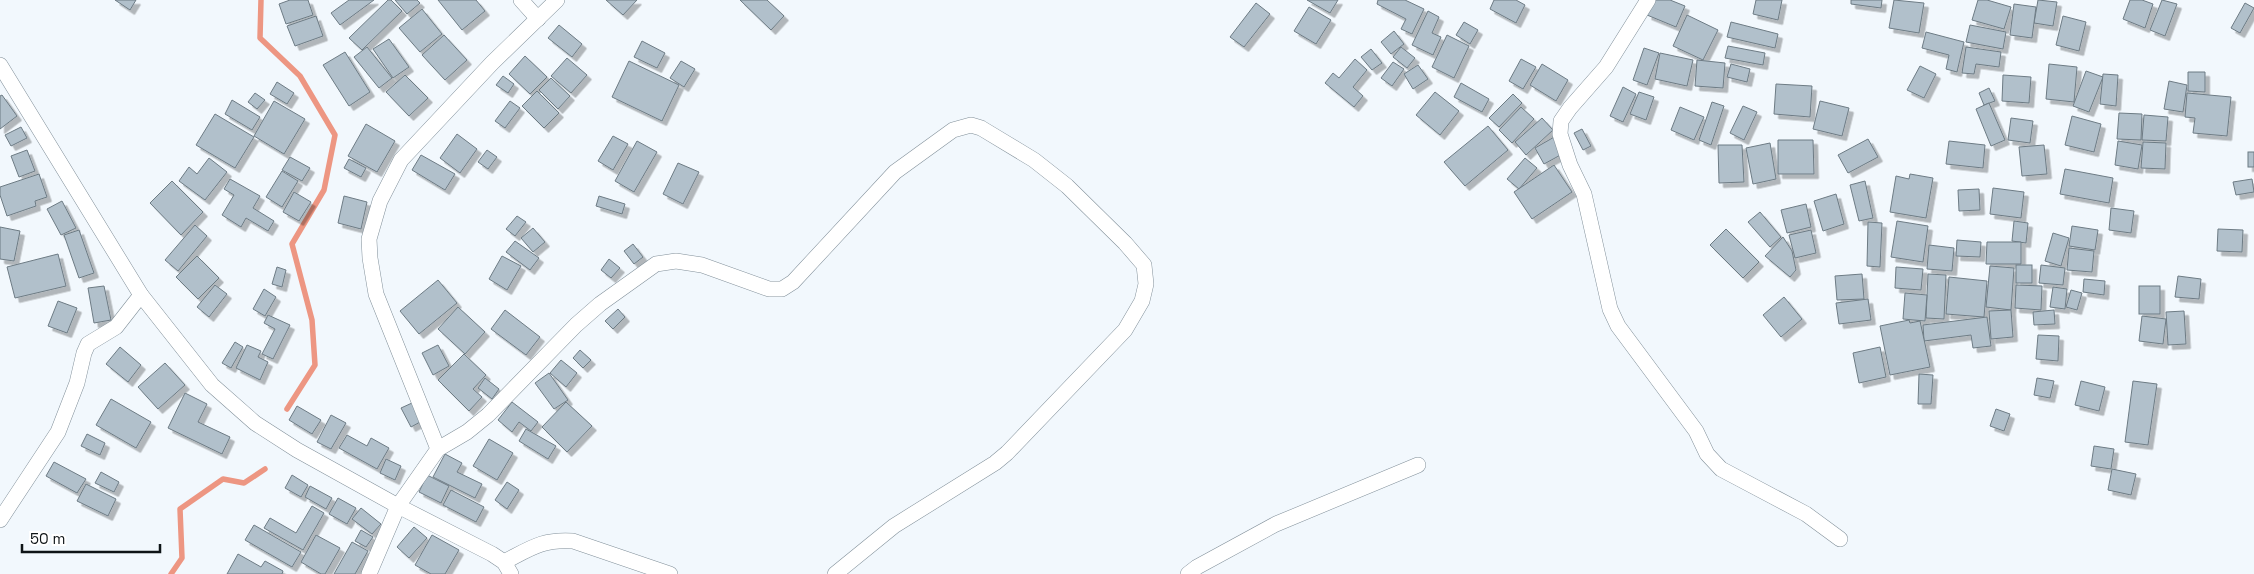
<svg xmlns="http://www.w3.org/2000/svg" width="2254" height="574" font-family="'Space Grotesk',sans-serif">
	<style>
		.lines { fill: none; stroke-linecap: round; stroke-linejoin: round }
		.stream { stroke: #ed9682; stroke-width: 5.5 }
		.building { fill: #b1c0cb; stroke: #6d7b84; filter: url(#shadow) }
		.minor-casing { stroke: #82909a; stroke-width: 16 }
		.minor { stroke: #fff; stroke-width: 15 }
	</style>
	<defs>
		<filter id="shadow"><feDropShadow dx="4.5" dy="4.5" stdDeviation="0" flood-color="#0004"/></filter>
	</defs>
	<rect width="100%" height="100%" fill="#f2f8fd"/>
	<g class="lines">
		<!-- stream -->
		<g class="stream">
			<path d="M261,0l-1,38 40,38 35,59 -11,55 -32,54 20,76 3,45 -28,44"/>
			<path d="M171,574l11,-16 -2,-49 43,-30 21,4 21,-14"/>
		</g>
	</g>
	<!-- building -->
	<g class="building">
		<path d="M115,0h21l-6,10z"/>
		<path d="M290,0h18l5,15 -27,9 -7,-20z"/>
		<path d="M349,0h25l-34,25 -9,-12z"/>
		<path d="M388,0h3l11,11 -40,39 -13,-12z"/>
		<path d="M395,0h22l3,3 -13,11z"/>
		<path d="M438,0h38l9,11 -23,19z"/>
		<path d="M606,0h31l-14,15z"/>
		<path d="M740,0h27l17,16 -13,14z"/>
		<path d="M1307,0h31l-8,13z"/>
		<path d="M1378,0h27l19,9 -12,25 -11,-5 5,-10 -29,-15z"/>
		<path d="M1494,0h22l9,5 -9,18 -26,-14z"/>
		<path d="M1653,0h17l15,6 -9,21 -29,-12z"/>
		<path d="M1756,0h26l-4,20 -25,-6z"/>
		<path d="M1851,0h31l-1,8 -30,-4z"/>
		<path d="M1894,0l30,3 -5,30 -30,-5z"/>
		<path d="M1978,0h9l24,7 -7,22 -32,-9z"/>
		<path d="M2038,0l19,2 -4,24 -19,-3z"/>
		<path d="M2130,0h12l11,4 -8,24 -22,-9z"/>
		<path d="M2162,0l15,4 -12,32 -15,-6z"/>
		<path d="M1256,3l14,11 -26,33 -14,-10z"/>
		<path d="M2245,3l9,5 -14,25 -9,-5z"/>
		<path d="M2014,4l22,3 -4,31 -22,-3z"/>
		<path d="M1309,7l22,13 -15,24 -22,-13z"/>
		<path d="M422,9l20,25 -22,18 -21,-24z"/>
		<path d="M1428,11l11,6 -7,16 9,4 -8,18 -21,-10z"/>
		<path d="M1687,15l31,15 -15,30 -30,-14z"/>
		<path d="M316,16l7,20 -28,10 -8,-20z"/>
		<path d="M2063,16l23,6 -7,29 -23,-6z"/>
		<path d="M1464,22l14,8 -8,14 -14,-9z"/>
		<path d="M1731,22l47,12 -3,14 -48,-11z"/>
		<path d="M559,25l23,19 -10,13 -24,-19z"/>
		<path d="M1970,25l36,7 -3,17 -37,-7z"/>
		<path d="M1394,31l10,13 -13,10 -10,-12z"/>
		<path d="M1926,32l38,10 -7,30 -11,-3 3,-14 -27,-7z"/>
		<path d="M444,35l23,25 -22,20 -23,-25z"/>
		<path d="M1447,35l22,11 -15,32 -22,-11z"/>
		<path d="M389,39l20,28 -16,11 -20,-29z"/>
		<path d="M642,41l23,12 -8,15 -23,-11z"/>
		<path d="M1728,46l37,7 -2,12 -38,-7z"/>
		<path d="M367,47l25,31 -13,10 -25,-31z"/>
		<path d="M1401,47l14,11 -8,10 -14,-11z"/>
		<path d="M1966,47l35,5 -2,15 -23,-3 -2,10 -12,-1z"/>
		<path d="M1644,48l15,5 -12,32 -14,-5z"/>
		<path d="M1371,49l11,14 -10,7 -11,-13z"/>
		<path d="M345,52l25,40 -21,14 -26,-41z"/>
		<path d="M1660,53l33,7 -6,26 -32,-7z"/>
		<path d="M525,56l22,21 -17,17 -21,-20z"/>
		<path d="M567,58l20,17 -16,18 -20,-17z"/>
		<path d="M1355,59l12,11 -14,17 10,9 -9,11 -29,-24 8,-10 6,5z"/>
		<path d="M1521,59l15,8 -13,22 -14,-8z"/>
		<path d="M1697,60l28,3 -2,25 -28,-2z"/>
		<path d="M629,61l50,24 -17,36 -50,-24z"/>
		<path d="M681,61l14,8 -11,18 -14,-9z"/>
		<path d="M1393,62l11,7 -12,17 -11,-8z"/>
		<path d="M1542,64l26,16 -12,21 -26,-16z"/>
		<path d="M1731,64l19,5 -3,13 -20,-5z"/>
		<path d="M2049,64l28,3 -3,35 -28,-3z"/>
		<path d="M1418,65l10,14 -15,10 -9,-15z"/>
		<path d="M1920,66l16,8 -12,24 -17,-8z"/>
		<path d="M2086,71l17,6 -14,35 -16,-6z"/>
		<path d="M2188,72h17v20l-17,-1z"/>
		<path d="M2103,74l15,1 -2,31 -16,-2z"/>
		<path d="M405,75l23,23 -19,18 -23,-24z"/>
		<path d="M2003,75l28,2 -2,26 -27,-2z"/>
		<path d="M503,76l11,8 -6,9 -12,-8z"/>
		<path d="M551,78l19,18 -12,13 -19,-19z"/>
		<path d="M2169,81l18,4 -4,27 -19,-3z"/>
		<path d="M277,82l17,11 -7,11 -17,-10z"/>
		<path d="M1461,83l28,16 -7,13 -28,-15z"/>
		<path d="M1776,84l36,2 -2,31 -36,-3z"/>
		<path d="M1623,87l13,7 -13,28 -13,-6z"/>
		<path d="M1989,88l6,13 -11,4 -5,-12z"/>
		<path d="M537,91l22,22 -15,15 -22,-22z"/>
		<path d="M1435,92l24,19 -19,24 -24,-20z"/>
		<path d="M1639,92l15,5 -8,23 -16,-6z"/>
		<path d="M255,93l10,7 -8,9 -9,-7z"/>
		<path d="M2187,93l44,4 -4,39 -34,-3 2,-15 -10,-1z"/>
		<path d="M1513,94l9,9 -23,24 -10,-9z"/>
		<path d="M2,95l15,21 -17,13v-33z"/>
		<path d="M232,100l28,17 -8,13 -27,-16z"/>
		<path d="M274,101l31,18 -21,35 -30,-18z"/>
		<path d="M510,101l10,7 -15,20 -10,-7z"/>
		<path d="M1820,101l29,7 -7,28 -29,-7z"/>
		<path d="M1712,102l12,4 -13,39 -12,-5z"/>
		<path d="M1989,103l16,37 -14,6 -15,-37z"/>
		<path d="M1743,106l14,6 -13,28 -14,-7z"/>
		<path d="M1521,107l13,12 -22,24 -13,-13z"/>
		<path d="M1680,107l24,10 -10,23 -23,-10z"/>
		<path d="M2119,113l23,1 -1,26 -24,-1z"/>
		<path d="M215,114l39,23 -19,31 -39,-23z"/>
		<path d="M2144,115l24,2 -2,24 -24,-1z"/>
		<path d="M2072,116l29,8 -7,28 -29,-7z"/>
		<path d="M1542,118l11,12 -27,25 -11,-13z"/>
		<path d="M2011,118l22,3 -3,22 -22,-3z"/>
		<path d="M366,124l29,17 -18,31 -29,-16z"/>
		<path d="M1488,126l20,24 -43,36 -21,-24z"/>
		<path d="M21,127l6,11 -16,8 -6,-11z"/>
		<path d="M1582,129l9,17 -8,4 -9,-17z"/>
		<path d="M457,134l20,15 -17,24 -20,-15z"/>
		<path d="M613,136l15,8 -15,26 -15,-9z"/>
		<path d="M1556,136l10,16 -22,12 -9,-16z"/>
		<path d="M1868,139l10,18 -30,16 -10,-18z"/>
		<path d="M1778,140h35l1,34h-36z"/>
		<path d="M637,141l20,11 -23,40 -19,-11z"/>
		<path d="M1949,141l36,4 -2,23 -37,-4z"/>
		<path d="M2118,141l24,4 -4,24 -23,-4z"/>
		<path d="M2143,142l23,1 -1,26 -24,-1z"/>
		<path d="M1770,143l6,36 -23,5 -7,-36z"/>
		<path d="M1718,145h24l2,37 -25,1z"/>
		<path d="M2044,145l3,29 -25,2 -3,-29z"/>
		<path d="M27,150l8,21 -16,6 -8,-21z"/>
		<path d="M487,150l10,7 -9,12 -10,-7z"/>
		<rect x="2248" y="152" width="6" height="15"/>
		<path d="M421,155l34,19 -10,16 -33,-20z"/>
		<path d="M290,157l20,11 -8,13 -20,-11z"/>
		<path d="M209,158l18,14 -22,28 -26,-19 10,-14 8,7z"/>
		<path d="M1525,158l12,10 -18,21 -12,-10z"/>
		<path d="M349,159l17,9 -5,9 -17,-9z"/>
		<path d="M678,163l21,9 -16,32 -20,-10z"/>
		<path d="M1554,165l18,27 -40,27 -18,-27z"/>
		<path d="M2065,169l48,9 -4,25 -49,-9z"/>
		<path d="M282,171l16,10 -16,26 -16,-10z"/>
		<path d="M39,174l8,23 -12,4 1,5 -29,10 -7,-21v-8z"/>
		<path d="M1910,174l23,4 -7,40 -36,-6 6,-36 13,3z"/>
		<path d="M230,179l30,17 -7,12 21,13 -6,10 -22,-13 -5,9 -19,-12 12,-20 -10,-6z"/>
		<path d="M2252,179l2,13 -18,3 -3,-13z"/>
		<path d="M172,181l31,31 -22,23 -31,-32z"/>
		<path d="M1865,181l8,37 -14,3 -9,-36z"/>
		<path d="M1993,188l31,4 -3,26 -31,-4z"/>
		<path d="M1979,189l1,21 -21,1 -1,-21z"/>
		<path d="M294,192l17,10 -12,19 -16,-9z"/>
		<path d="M1836,194l8,30 -21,7 -9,-30z"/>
		<path d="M344,196l23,6 -6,27 -23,-6z"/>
		<path d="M599,196l26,8 -3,10 -26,-8z"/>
		<path d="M62,201l14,27 -15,7 -14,-26z"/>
		<path d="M1806,204l5,23 -24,6 -6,-23z"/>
		<path d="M2111,208l23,3 -3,22 -22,-3z"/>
		<path d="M1760,212l21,25 -11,10 -22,-25z"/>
		<path d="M517,216l9,6 -11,14 -9,-7z"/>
		<path d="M1897,221l31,5 -5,36 -32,-5z"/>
		<path d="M2014,221l14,2 -2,20 -14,-2z"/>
		<path d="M1868,222l14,1 -2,44 -13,-1z"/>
		<path d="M195,225l12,11 -29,35 -13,-11z"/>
		<path d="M2072,226l26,4 -3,20 -26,-4z"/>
		<path d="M0,227l20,4 -6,30 -14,-2z"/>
		<path d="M533,228l12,14 -12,10 -12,-14z"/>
		<path d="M1726,229l33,33 -16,16 -33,-33z"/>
		<path d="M2218,229l25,1 -1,22 -25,-1z"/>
		<path d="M79,230l15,43 -15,5 -15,-43z"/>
		<path d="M1811,230l5,23 -21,5 -6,-23z"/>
		<path d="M2053,233l16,5 -8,28 -16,-5z"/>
		<path d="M1783,237l9,14 4,19 -6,7 -25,-21z"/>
		<path d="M1957,240l24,2 -1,15 -24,-1z"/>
		<path d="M515,241l24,17 -9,12 -24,-18z"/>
		<path d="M1987,242h34v22h-35z"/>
		<path d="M633,244l10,13 -9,7 -10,-13z"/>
		<path d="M1929,245l25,3 -2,23 -25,-2z"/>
		<path d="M2069,248l25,3 -2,21 -25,-2z"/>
		<path d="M58,254l8,32 -51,12 -8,-31z"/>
		<path d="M197,256l22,22 -21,21 -22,-22z"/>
		<path d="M502,256l19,10 -14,24 -18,-11z"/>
		<path d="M609,259l11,9 -9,10 -10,-8z"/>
		<rect x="2016" y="265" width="16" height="18"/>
		<path d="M2041,265l24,3 -2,17 -24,-2z"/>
		<path d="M1990,266l24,2 -3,42 -25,-3z"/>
		<path d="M277,267l9,3 -4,17 -10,-3z"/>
		<path d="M1896,267l27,2 -2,21 -26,-2z"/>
		<path d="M1862,274l2,25 -27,1 -2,-24z"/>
		<path d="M1928,274l18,1 -2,44 -18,-1z"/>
		<path d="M2178,276l23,3 -2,20 -24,-2z"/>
		<path d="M1949,277l38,4 -3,36 -38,-3z"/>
		<path d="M2084,279l21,2 -1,14 -21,-3z"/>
		<path d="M438,280l19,23 -38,31 -19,-23z"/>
		<path d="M215,285l12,9 -18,23 -12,-10z"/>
		<path d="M2016,285l26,1 -1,24 -26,-2z"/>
		<path d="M104,286l7,34 -17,3 -6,-35z"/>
		<rect x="2139" y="286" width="21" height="28"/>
		<path d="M2053,287l14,2 -2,20 -15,-2z"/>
		<path d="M264,289l12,8 -11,19 -12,-7z"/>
		<path d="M2071,290l11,3 -5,17 -11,-3z"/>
		<path d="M1905,293l22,2 -2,26 -22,-2z"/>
		<path d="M1784,297l18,22 -21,18 -18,-22z"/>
		<path d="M1868,299l3,21 -32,4 -3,-21z"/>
		<path d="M58,301l19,7 -10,25 -19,-7z"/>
		<path d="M458,307l27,25 -20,22 -27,-25z"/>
		<path d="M618,309l7,8 -12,12 -8,-8z"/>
		<path d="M505,310l35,27 -14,18 -35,-26z"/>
		<path d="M2011,310l2,27 -22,2 -2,-28z"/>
		<path d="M2054,310l1,14 -21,1 -1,-13z"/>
		<path d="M2184,311l2,33 -18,1 -2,-33z"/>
		<path d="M268,315l22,10 -17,34 -11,-5 13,-25 -11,-6z"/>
		<path d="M2142,316l24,3 -3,25 -24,-3z"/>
		<path d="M1987,317l4,29 -18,2 -2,-13 -47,6 -1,-16z"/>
		<path d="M1909,320l1,3 10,-2 10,46 -40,8 -10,-49z"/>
		<path d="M2038,335l21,1 -1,25 -22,-2z"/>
		<path d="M235,342l8,5 -12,21 -9,-5z"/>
		<path d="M247,345l14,6 -3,6 10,5 -8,18 -24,-12z"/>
		<path d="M438,345l11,21 -16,9 -11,-22z"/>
		<path d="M120,347l21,18 -13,17 -22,-18z"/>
		<path d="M1880,347l6,30 -27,6 -6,-30z"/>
		<path d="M580,350l11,10 -8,8 -10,-10z"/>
		<path d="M464,354l22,21 -13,14 9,8 -13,14 -31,-31z"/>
		<path d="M561,360l16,13 -11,14 -16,-14z"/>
		<path d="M165,363l20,22 -27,24 -20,-22z"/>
		<path d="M549,373l19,27 -14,9 -19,-26z"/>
		<path d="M1919,374l14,1 -2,29h-13z"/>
		<path d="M485,378l14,11 -7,10 -14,-11z"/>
		<path d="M2037,378l17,3 -4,17 -16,-3z"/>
		<path d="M2081,381l24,6 -6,24 -24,-6z"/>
		<path d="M2133,381l24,3 -9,61 -23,-3z"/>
		<path d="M185,393l22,11 -9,18 32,15 -8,17 -54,-26z"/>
		<path d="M111,399l40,23 -15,26 -40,-23z"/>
		<path d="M512,402l26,20 -7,9 -12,-9 -7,10 -14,-12z"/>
		<path d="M566,402l26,24 -25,26 -25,-25z"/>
		<path d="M412,403l10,18 -11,6 -10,-19z"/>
		<path d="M297,406l24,14 -9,14 -23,-14z"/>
		<path d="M1996,409l14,5 -6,17 -14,-5z"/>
		<path d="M331,415l15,8 -15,26 -14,-7z"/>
		<path d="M526,429l30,17 -8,13 -29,-18z"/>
		<path d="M87,434l18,9 -5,12 -19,-9z"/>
		<path d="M347,435l20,11 4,-8 18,10 -12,21 -38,-21z"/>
		<path d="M489,439l24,14 -16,27 -24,-14z"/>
		<path d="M2094,446l20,3 -3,20 -20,-3z"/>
		<path d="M445,454l17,9 -5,9 25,12 -7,14 -42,-21z"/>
		<path d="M386,459l15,7 -6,14 -15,-7z"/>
		<path d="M54,462l32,17 -9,14 -31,-17z"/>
		<path d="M2112,469l24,5 -5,21 -23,-5z"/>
		<path d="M101,472l18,10 -5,10 -19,-9z"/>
		<path d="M292,475l16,10 -7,12 -16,-9z"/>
		<path d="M427,475l22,11 -8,17 -22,-11z"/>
		<path d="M507,482l12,8 -12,19 -12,-9z"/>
		<path d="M86,484l30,15 -8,17 -31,-15z"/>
		<path d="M310,486l22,12 -6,11 -21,-12z"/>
		<path d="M451,490l33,17 -8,15 -33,-17z"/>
		<path d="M338,498l18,10 -9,16 -18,-10z"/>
		<path d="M312,506l12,7 -21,37 -39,-22 6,-10 26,15z"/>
		<path d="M361,508l20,16 -9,10 -20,-15z"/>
		<path d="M254,525l47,27 -9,15 -47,-27z"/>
		<path d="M414,527l13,11 -18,20 -12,-11z"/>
		<path d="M361,530l12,7 -7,10 -11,-6z"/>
		<path d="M316,535l24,13 -15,26h-4l-20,-12z"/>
		<path d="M432,535l27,15 -14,24h-14l-16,-9z"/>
		<path d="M352,542l16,9 -13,23h-21z"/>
		<path d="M238,554l23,13 4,-6 18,10 -1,3h-55z"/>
	</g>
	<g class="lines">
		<defs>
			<g id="minor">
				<path d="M521,0l17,19"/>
				<path d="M1648,0l-42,67 -36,41 -9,13 -1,13 10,31 14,29 26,115 8,17 78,105 11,23 14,15 85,45 34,25"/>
				<path d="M0,65l141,230 71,90 43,38 42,27 101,56 94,48 12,8 7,12"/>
				<path d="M438,449l29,-17 21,-17 88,-90 24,-21 56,-40 20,-3 26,4 67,24h13l11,-7 102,-110 58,-42 18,-5 10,3 53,32 33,26 58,57 19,22 2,19 -4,17 -17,29 -118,123 -12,10 -101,63 -59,48"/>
				<path d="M0,520l58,-88 19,-49 7,-30 4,-9 28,-17 25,-32"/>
				<path d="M504,562c27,-14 38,-23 69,-21l97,33"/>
				<path d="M369,574l29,-68 40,-57 -62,-155 -6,-36 -1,-19 11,-38 21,-41 91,-97 65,-63"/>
				<path d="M1188,574l9,-7 79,-43 142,-59"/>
			</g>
		</defs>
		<!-- minor casing -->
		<use href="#minor" class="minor-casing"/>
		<!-- minor -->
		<use href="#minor" class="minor"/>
	</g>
	<!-- scale -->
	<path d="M22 544v8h138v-8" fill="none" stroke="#0e1417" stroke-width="2.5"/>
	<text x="30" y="544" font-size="15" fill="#0e1417" stroke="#ffffff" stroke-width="4" paint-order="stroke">50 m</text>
</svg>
